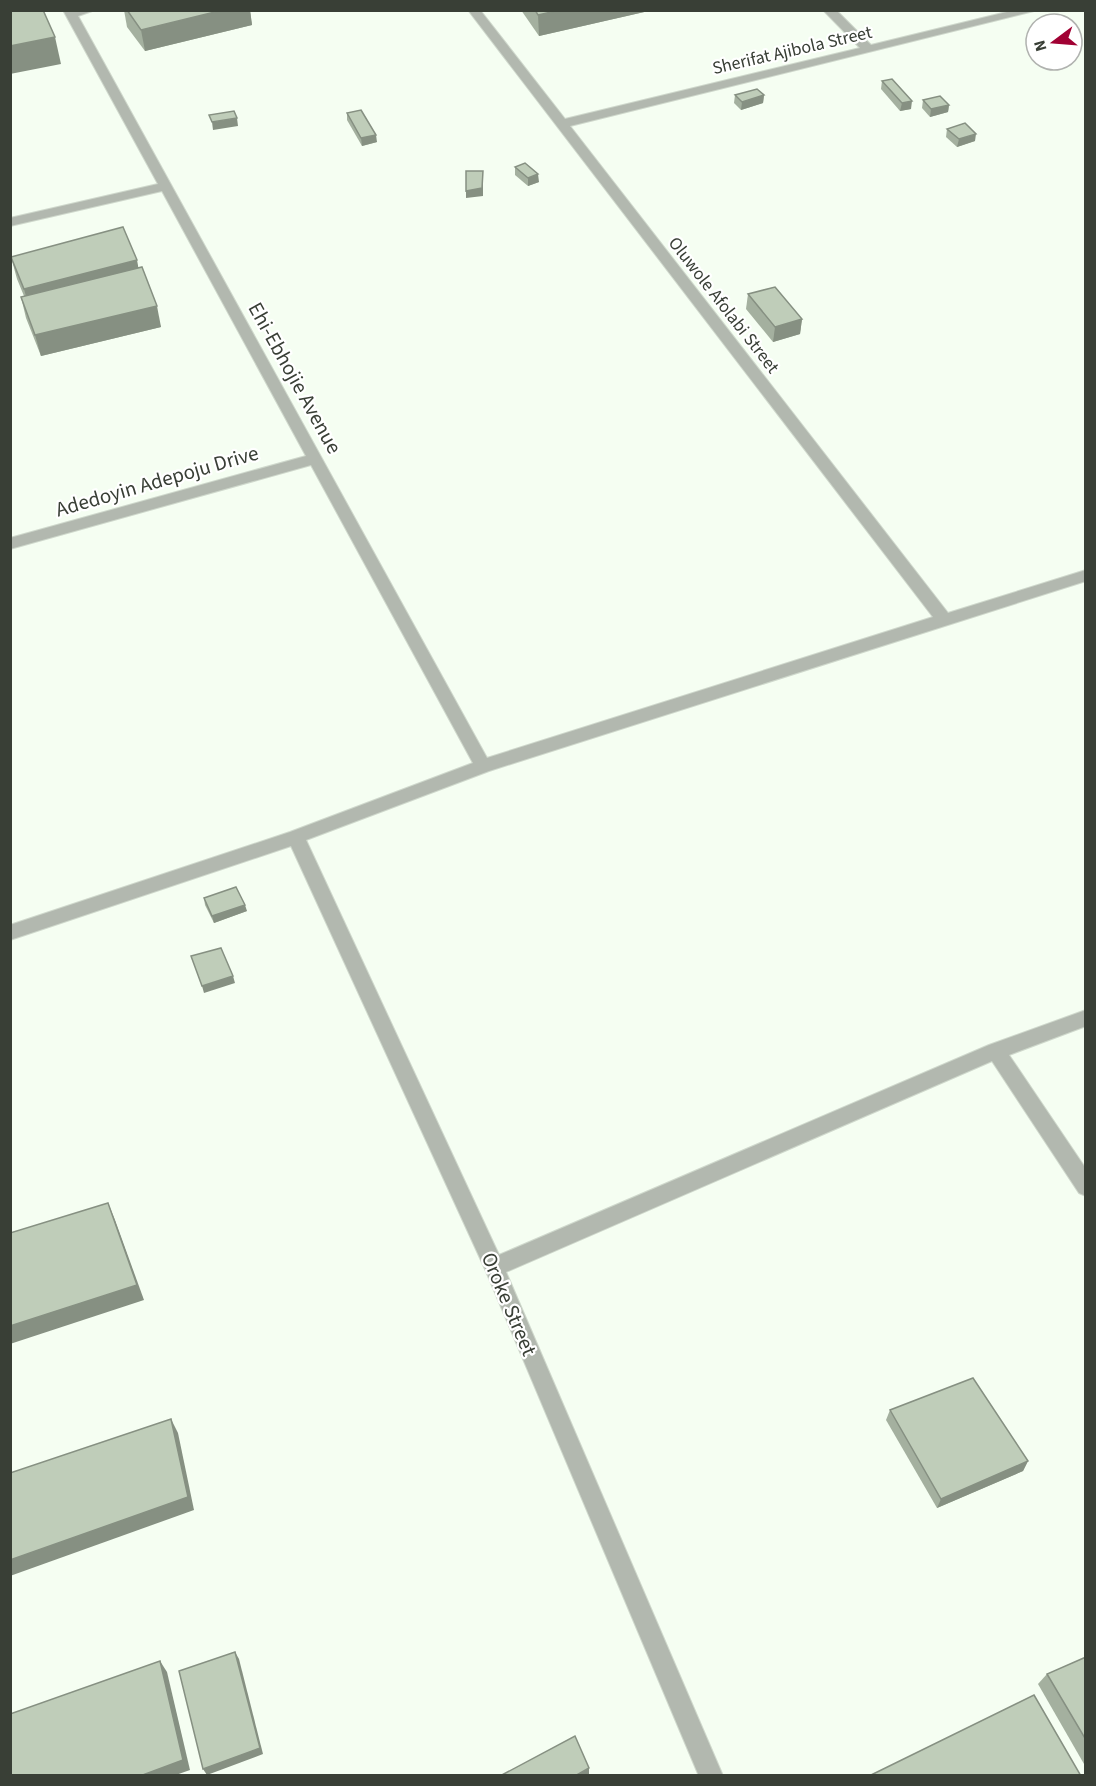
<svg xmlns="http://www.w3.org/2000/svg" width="1096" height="1786" font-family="'Source Sans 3',sans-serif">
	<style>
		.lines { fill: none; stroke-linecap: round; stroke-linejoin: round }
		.minor-casing { stroke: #cfd8cc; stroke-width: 2 }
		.minor { fill: #b2b8af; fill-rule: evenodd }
		.wall { fill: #a4b09f }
		.shaded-wall { fill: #869082 }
		.building { fill: #bfcdb9; stroke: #869082; stroke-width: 1.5 }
		.labels { text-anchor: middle; stroke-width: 4.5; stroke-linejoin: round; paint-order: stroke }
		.far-street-label { font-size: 18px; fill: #393f36; stroke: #fff }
		.street-label { font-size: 21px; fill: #393f36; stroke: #fff }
	</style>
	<rect width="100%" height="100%" fill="#f5fef2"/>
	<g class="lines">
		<defs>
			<path id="minor" d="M63,10h32l-17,6 409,742 446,-141 -465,-607h12l85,109 295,-71 -37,-38h13l35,35 144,-35h23l-468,116 378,487 138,-43v11l-597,190 -183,69 193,415 490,-210 97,-35v16l-77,29 77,114v27l-7,-3 -87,-132 -486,211 217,504h-24l-214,-507 -194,-423 -281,94v-15l280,-93 183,-69 -162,-298 -301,84v-11l296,-82 -144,-265 -152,35v-8l148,-34z"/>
		</defs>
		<!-- minor casing -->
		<use href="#minor" class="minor-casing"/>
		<!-- minor -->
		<use href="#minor" class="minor"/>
	</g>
	<!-- wall -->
	<g class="wall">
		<path d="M124,10h126l2,15 -107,26 -18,-24z"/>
		<path d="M521,10h132l-114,26z"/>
		<path d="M882,81l29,28 -11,2 -19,-22z"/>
		<path d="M735,95h29l-1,8 -22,7 -7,-7z"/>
		<path d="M923,100l26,5 -1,7 -18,5 -8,-9z"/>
		<path d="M347,113l30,29 -15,4 -15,-26z"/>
		<path d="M947,129l28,12 -18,6 -11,-10z"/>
		<path d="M515,167l24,15 -11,4 -13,-11z"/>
		<path d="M11,257l127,11 23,59 -120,29 -15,-38 -5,-21 3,-1 -7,-17z"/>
		<path d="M748,294l54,25 -2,15 -27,8 -27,-33z"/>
		<path d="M204,898l43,13 -33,12 -9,-18z"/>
		<path d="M890,1410l138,51 -5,10 -86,37 -51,-88z"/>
		<path d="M1086,1657v106l-2,1 -46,-80 9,-10z"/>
	</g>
	<!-- shaded-wall -->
	<g class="shaded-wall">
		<path d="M223,10h27l2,15 -107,26 -4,-21z"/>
		<path d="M560,10h93l-114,26 -1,-21z"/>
		<path d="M55,37l6,27 -51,10v-28z"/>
		<path d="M764,95l-1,8 -22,7 1,-8z"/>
		<path d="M912,101l-1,8 -11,2 2,-8z"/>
		<path d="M949,105l-1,7 -18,5 1,-8z"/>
		<path d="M237,118l1,8 -25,4 -1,-8z"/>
		<path d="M976,134l-1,7 -18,6 2,-8z"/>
		<path d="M376,135l1,7 -15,4 -1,-8z"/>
		<path d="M483,171v25l-17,2v-7z"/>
		<path d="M538,174l1,8 -11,4v-8z"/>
		<path d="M137,260l4,22 -111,29 -6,-22z"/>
		<path d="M157,306l4,21 -120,29 -6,-21z"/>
		<path d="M802,319l-2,15 -27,8 2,-15z"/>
		<path d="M245,905l2,6 -33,12 -2,-7z"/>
		<path d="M233,976l2,7 -31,10 -2,-7z"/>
		<path d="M108,1203l7,17 29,80 -134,44v-18z"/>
		<path d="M171,1419l7,14 16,77 -184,66v-16z"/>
		<path d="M1028,1461l-5,10 -86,37 4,-9z"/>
		<path d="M235,1652l4,7 24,95 -56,21 -4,-6z"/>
		<path d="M160,1661l7,11 23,98 -17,6h-33z"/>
		<path d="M589,1768v6l-3,2h-11z"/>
	</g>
	<!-- building -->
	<g class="building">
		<path d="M10,10h33l12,27 -45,9z"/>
		<path d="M127,10h96l-82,20z"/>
		<path d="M535,10h25l-22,5z"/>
		<path d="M892,79l20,22 -10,2 -20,-22z"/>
		<path d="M757,89l7,6 -22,7 -7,-7z"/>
		<path d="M940,96l9,9 -18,4 -8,-9z"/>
		<path d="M361,110l15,25 -15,3 -14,-25z"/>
		<path d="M234,111l3,7 -25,4 -3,-7z"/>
		<path d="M965,123l11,11 -17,5 -12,-10z"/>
		<path d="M525,163l13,11 -10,4 -13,-11z"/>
		<path d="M466,171h17l-1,17 -16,3z"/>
		<path d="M123,227l14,33 -113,29 -13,-32z"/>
		<path d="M142,267l15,39 -122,29 -14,-38z"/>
		<path d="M775,287l27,32 -27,8 -27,-33z"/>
		<path d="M236,887l9,18 -33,11 -8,-18z"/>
		<path d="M221,948l12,28 -31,10 -11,-30z"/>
		<path d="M108,1203l29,82 -127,41v-93z"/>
		<path d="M973,1378l55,83 -87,38 -51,-89z"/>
		<path d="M171,1419l17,78 -178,63v-87z"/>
		<path d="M235,1652l25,96 -57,21 -24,-98z"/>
		<path d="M1086,1657v83l-39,-66z"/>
		<path d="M160,1661l23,99 -43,16h-130v-62z"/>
		<path d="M1034,1695l47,81h-212z"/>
		<path d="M575,1736l14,32 -14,8h-75z"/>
	</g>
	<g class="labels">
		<!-- far-street labels -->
		<g class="far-street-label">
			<text transform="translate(792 50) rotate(-13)" y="6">Sherifat Ajibola Street</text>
			<text transform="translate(724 305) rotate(52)" y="6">Oluwole Afolabi Street</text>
		</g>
		<!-- street labels -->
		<g class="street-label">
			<text transform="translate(295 378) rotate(61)" y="7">Ehi-Ebhojie Avenue</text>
			<text transform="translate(157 481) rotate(-16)" y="7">Adedoyin Adepoju Drive</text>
			<text transform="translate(509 1304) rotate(67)" y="7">Oroke Street</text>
		</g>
	</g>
	<!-- border -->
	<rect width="1096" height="1786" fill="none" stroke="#393f36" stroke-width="24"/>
	<!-- north arrow -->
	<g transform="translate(1054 42) rotate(254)"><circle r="28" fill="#ffffff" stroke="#b0b2af" stroke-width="1.5"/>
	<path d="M0-4.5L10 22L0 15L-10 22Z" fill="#a10133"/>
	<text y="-9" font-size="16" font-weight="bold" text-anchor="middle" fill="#393f36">N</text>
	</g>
</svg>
